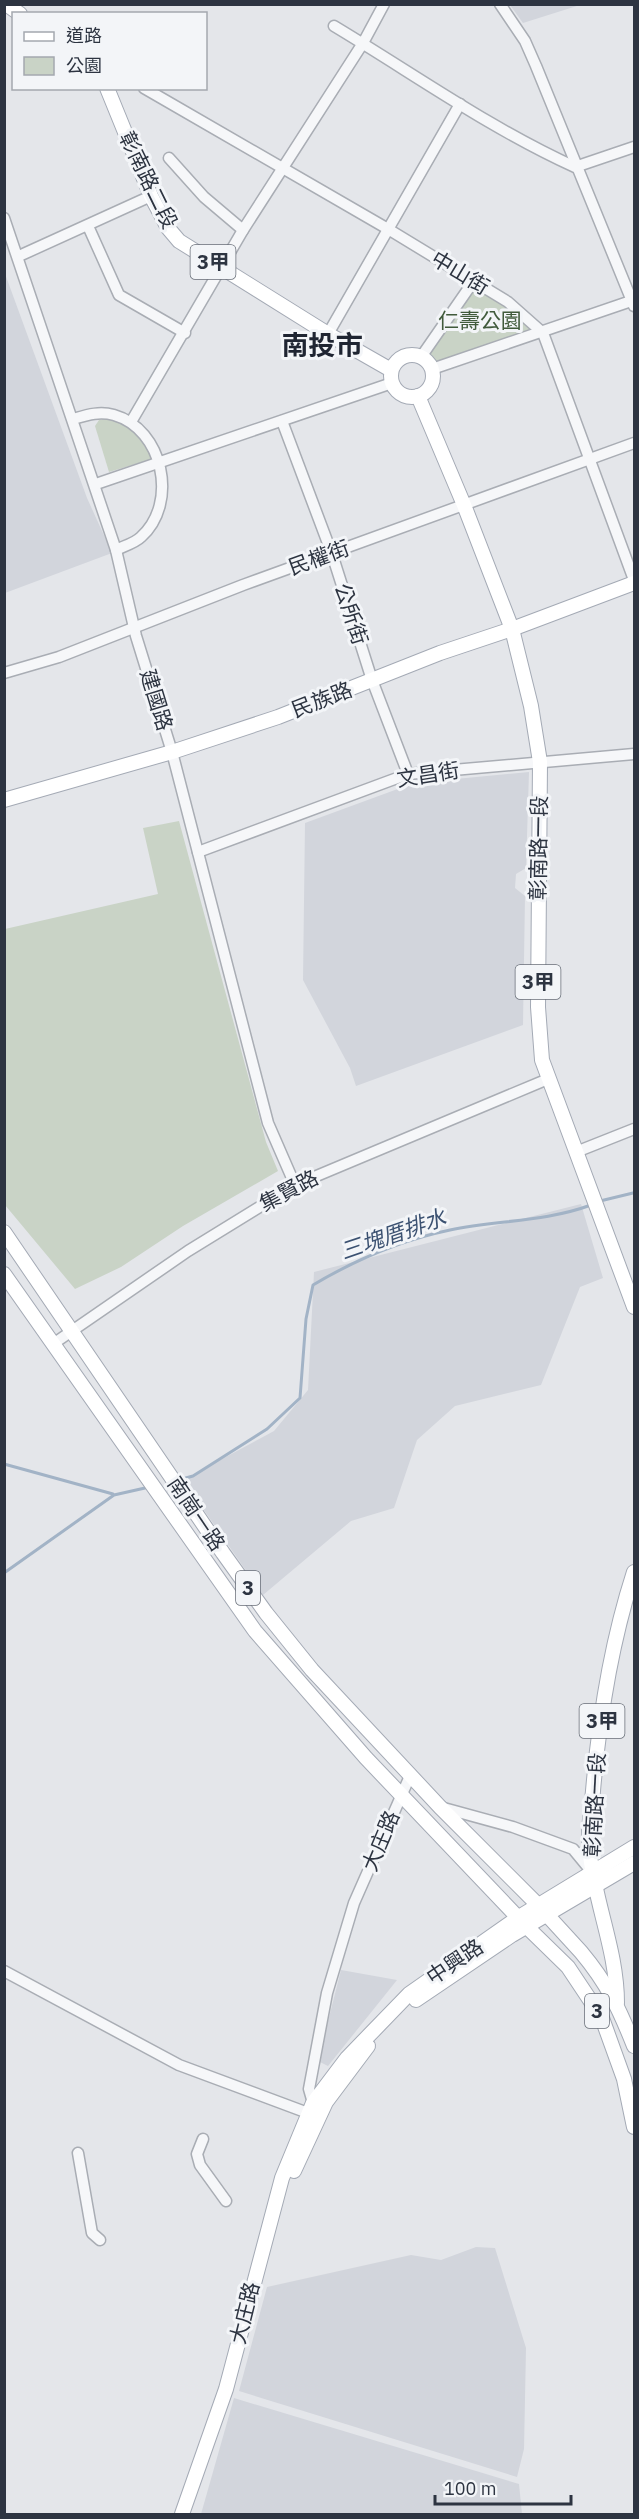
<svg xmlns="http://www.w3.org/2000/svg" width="639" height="2519" font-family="'IBM Plex Sans','Noto Sans TC',sans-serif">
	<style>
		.built { fill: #d2d5dc }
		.green { fill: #c9d3c6 }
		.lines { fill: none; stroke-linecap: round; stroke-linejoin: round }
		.stream { stroke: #a2b3c6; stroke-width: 3 }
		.minor-casing { stroke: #a9adb4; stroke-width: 13 }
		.major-casing { stroke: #a4aab5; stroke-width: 16 }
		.minor { stroke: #f6f7f9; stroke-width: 10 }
		.major { stroke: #fff; stroke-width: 14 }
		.labels { text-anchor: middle; stroke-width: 6; stroke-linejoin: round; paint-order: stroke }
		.shield { fill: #f3f5f8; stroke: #686e78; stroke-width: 1.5 }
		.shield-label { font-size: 20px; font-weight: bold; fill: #2d3441 }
		.street-label { font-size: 21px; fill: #2d3441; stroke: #f3f5f8 }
		.park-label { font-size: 21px; fill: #415b3c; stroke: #f3f5f8 }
		.water-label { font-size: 22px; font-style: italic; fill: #3b5171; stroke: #f3f5f8 }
		.district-label { font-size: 27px; font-weight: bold; fill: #1f2532; stroke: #f3f5f8 }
	</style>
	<rect width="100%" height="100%" fill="#e4e6ea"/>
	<!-- built -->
	<g class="built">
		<path d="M510,5h70l-57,18z"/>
		<path d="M4,271l83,227 25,55 -107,40z"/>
		<path d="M529,772l-3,96 -10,6 -1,14 10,8 -2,129 -167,61 -6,-18 -47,-88 2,-157 109,-40z"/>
		<path d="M581,1204l22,74 -23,9 -39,98 -86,21 -38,34 -23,68 -43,13 -88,74 -80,-115 91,-49 34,-41 6,-118z"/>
		<path d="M341,1970l56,10 -69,86 -10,-5z"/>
		<path d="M476,2247l19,1 31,100 -2,101 -7,28 -278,-86 28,-104 144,-32 30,5z"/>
		<path d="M234,2398l285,86 3,30h-321z"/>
	</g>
	<!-- green -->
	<g class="green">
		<path d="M472,287l27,15 35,26 -96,35 -10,-8z"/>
		<path d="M108,418c30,10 33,12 44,41l-43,13 -14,-46 4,-6z"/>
		<path d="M179,821l87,321 12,29 -95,55 -62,41 -46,22 -70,-84v-276l153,-35 -15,-66z"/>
	</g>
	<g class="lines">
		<!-- stream -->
		<g class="stream">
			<path d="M600,1201l33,-8"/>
			<path d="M4,1464l109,30"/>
			<path d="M182,1479l11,-3 74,-47 33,-31 6,-79 7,-34c42,-25 89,-45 137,-55 47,-10 95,-8 141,-25"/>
			<path d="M4,1573l110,-78 31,-7"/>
		</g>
		<defs>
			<g id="minor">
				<path d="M500,4l25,37 11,25 98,240"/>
				<path d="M334,26c80,48 157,103 241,141l59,-20"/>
				<path d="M144,88l244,141 120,73 35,31 91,247"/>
				<path d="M169,158l35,39 39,33"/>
				<path d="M4,218l112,332 20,86 36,116 96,371 27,62"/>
				<path d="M88,226l31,69 66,38"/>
				<path d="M19,256l132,-60"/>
				<path d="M328,334l132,-230"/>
				<path d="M421,357l52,-75"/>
				<path d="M432,369l202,-69"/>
				<path d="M73,419c14,-4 26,-8 41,-4 49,14 65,88 27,122 -6,6 -17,9 -25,13"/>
				<path d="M282,421l50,133 40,126 36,94"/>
				<path d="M131,422l112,-192 120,-187 21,-39"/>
				<path d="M96,484l296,-101"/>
				<path d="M4,673l55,-16 184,-72 391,-142"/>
				<path d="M198,852l210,-78 226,-20"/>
				<path d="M576,1152l58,-23"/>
				<path d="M53,1344l135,-93 107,-66 253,-106"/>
				<path d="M440,1807l73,20 60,22 19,23"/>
				<path d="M4,1971l175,94 137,51"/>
				<path d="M318,2102l-5,1 -4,-14 18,-96 27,-90 56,-127"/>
				<path d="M203,2139l-6,15 3,11 26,36"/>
				<path d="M78,2153l14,80 8,7"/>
			</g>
			<g id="major">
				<path d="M6,4l14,10"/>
				<path d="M107,88l44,108 17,32 11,13 149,93 63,36"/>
				<circle cx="412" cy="376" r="21"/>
				<path d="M418,396l46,109 48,124 19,77 9,56 -2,245 4,53 92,247"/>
				<path d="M4,800l168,-48 106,-35 162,-64 72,-24 122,-46"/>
				<path d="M4,1232l219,321 43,60 46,57 128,137 98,98 43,47c26,31 38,56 53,94"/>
				<path d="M4,1274l251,357 111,127 161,169 41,40 34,51 22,61 10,48"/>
				<path d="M416,2000l96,-65 122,-72"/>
				<path d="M617,2003c0,-51 -21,-97 -27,-148 -3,-20 1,-43 3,-64 6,-71 19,-151 41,-219"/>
				<path d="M294,2171l32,-69 42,-56"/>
				<path d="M182,2514l44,-125 56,-211 31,-75 34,-45 62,-64 110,-77 115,-70"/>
			</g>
		</defs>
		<!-- minor casing -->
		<use href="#minor" class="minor-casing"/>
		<!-- major casing -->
		<use href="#major" class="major-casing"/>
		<!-- minor -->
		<use href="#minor" class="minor"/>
		<!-- major -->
		<use href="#major" class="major"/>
	</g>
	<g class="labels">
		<!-- shield labels -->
		<g class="shield">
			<rect x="190.5" y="245" width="45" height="34" rx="4.5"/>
			<rect x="515.5" y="965" width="45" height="34" rx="4.5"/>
			<rect x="236" y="1571" width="24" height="34" rx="4.5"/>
			<rect x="579.5" y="1704" width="45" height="34" rx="4.5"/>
			<rect x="585" y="1994" width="24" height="34" rx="4.5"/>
		</g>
		<g class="shield-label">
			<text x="213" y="269">3甲</text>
			<text x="538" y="989">3甲</text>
			<text x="248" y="1595">3</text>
			<text x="602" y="1728">3甲</text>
			<text x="597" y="2018">3</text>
		</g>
		<!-- street labels -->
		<g class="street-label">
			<text transform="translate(148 180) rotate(64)" y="7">彰南路二段</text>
			<text transform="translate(460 273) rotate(31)" y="7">中山街</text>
			<text transform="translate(319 558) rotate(-20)" y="7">民權街</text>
			<text transform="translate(351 614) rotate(72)" y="7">公所街</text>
			<text transform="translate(156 700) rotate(73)" y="7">建國路</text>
			<text transform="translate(322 700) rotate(-21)" y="7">民族路</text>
			<text transform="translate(428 775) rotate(-9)" y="7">文昌街</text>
			<text transform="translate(539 848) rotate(-89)" y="7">彰南路一段</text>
			<text transform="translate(289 1191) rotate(-28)" y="7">集賢路</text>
			<text transform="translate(196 1514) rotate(56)" y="7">南崗一路</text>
			<text transform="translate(595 1805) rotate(-87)" y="7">彰南路一段</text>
			<text transform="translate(381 1841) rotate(-67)" y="7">大庄路</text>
			<text transform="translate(455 1962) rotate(-34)" y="7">中興路</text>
			<text transform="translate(245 2313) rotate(-76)" y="7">大庄路</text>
		</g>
		<!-- park labels -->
		<g class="park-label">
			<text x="480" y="328">仁壽公園</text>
		</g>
		<!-- water labels -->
		<g class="water-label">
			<text transform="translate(393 1234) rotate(-19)" y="8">三塊厝排水</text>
		</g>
		<!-- district labels -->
		<g class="district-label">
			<text x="322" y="355">南投市</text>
		</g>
	</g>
	<!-- border -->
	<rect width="639" height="2519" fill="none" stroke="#2d3441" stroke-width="12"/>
	<!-- legend -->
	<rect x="12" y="12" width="195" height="78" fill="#f3f5f8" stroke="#a4a8af" stroke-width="1.5"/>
	<rect x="24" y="32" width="30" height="9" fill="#ffffff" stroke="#a4a8af" stroke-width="1.5"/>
	<text x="66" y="42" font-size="18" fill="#2d3441">道路</text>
	<rect x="24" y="57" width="30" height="18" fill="#c9d3c6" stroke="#a4a8af" stroke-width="1.5"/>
	<text x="66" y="72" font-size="18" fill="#2d3441">公園</text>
	<!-- scale -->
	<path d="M435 2495v9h136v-9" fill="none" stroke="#2d3441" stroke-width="3"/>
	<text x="444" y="2495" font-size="18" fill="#2d3441" stroke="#f3f5f8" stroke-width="4.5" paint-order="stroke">100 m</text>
</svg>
